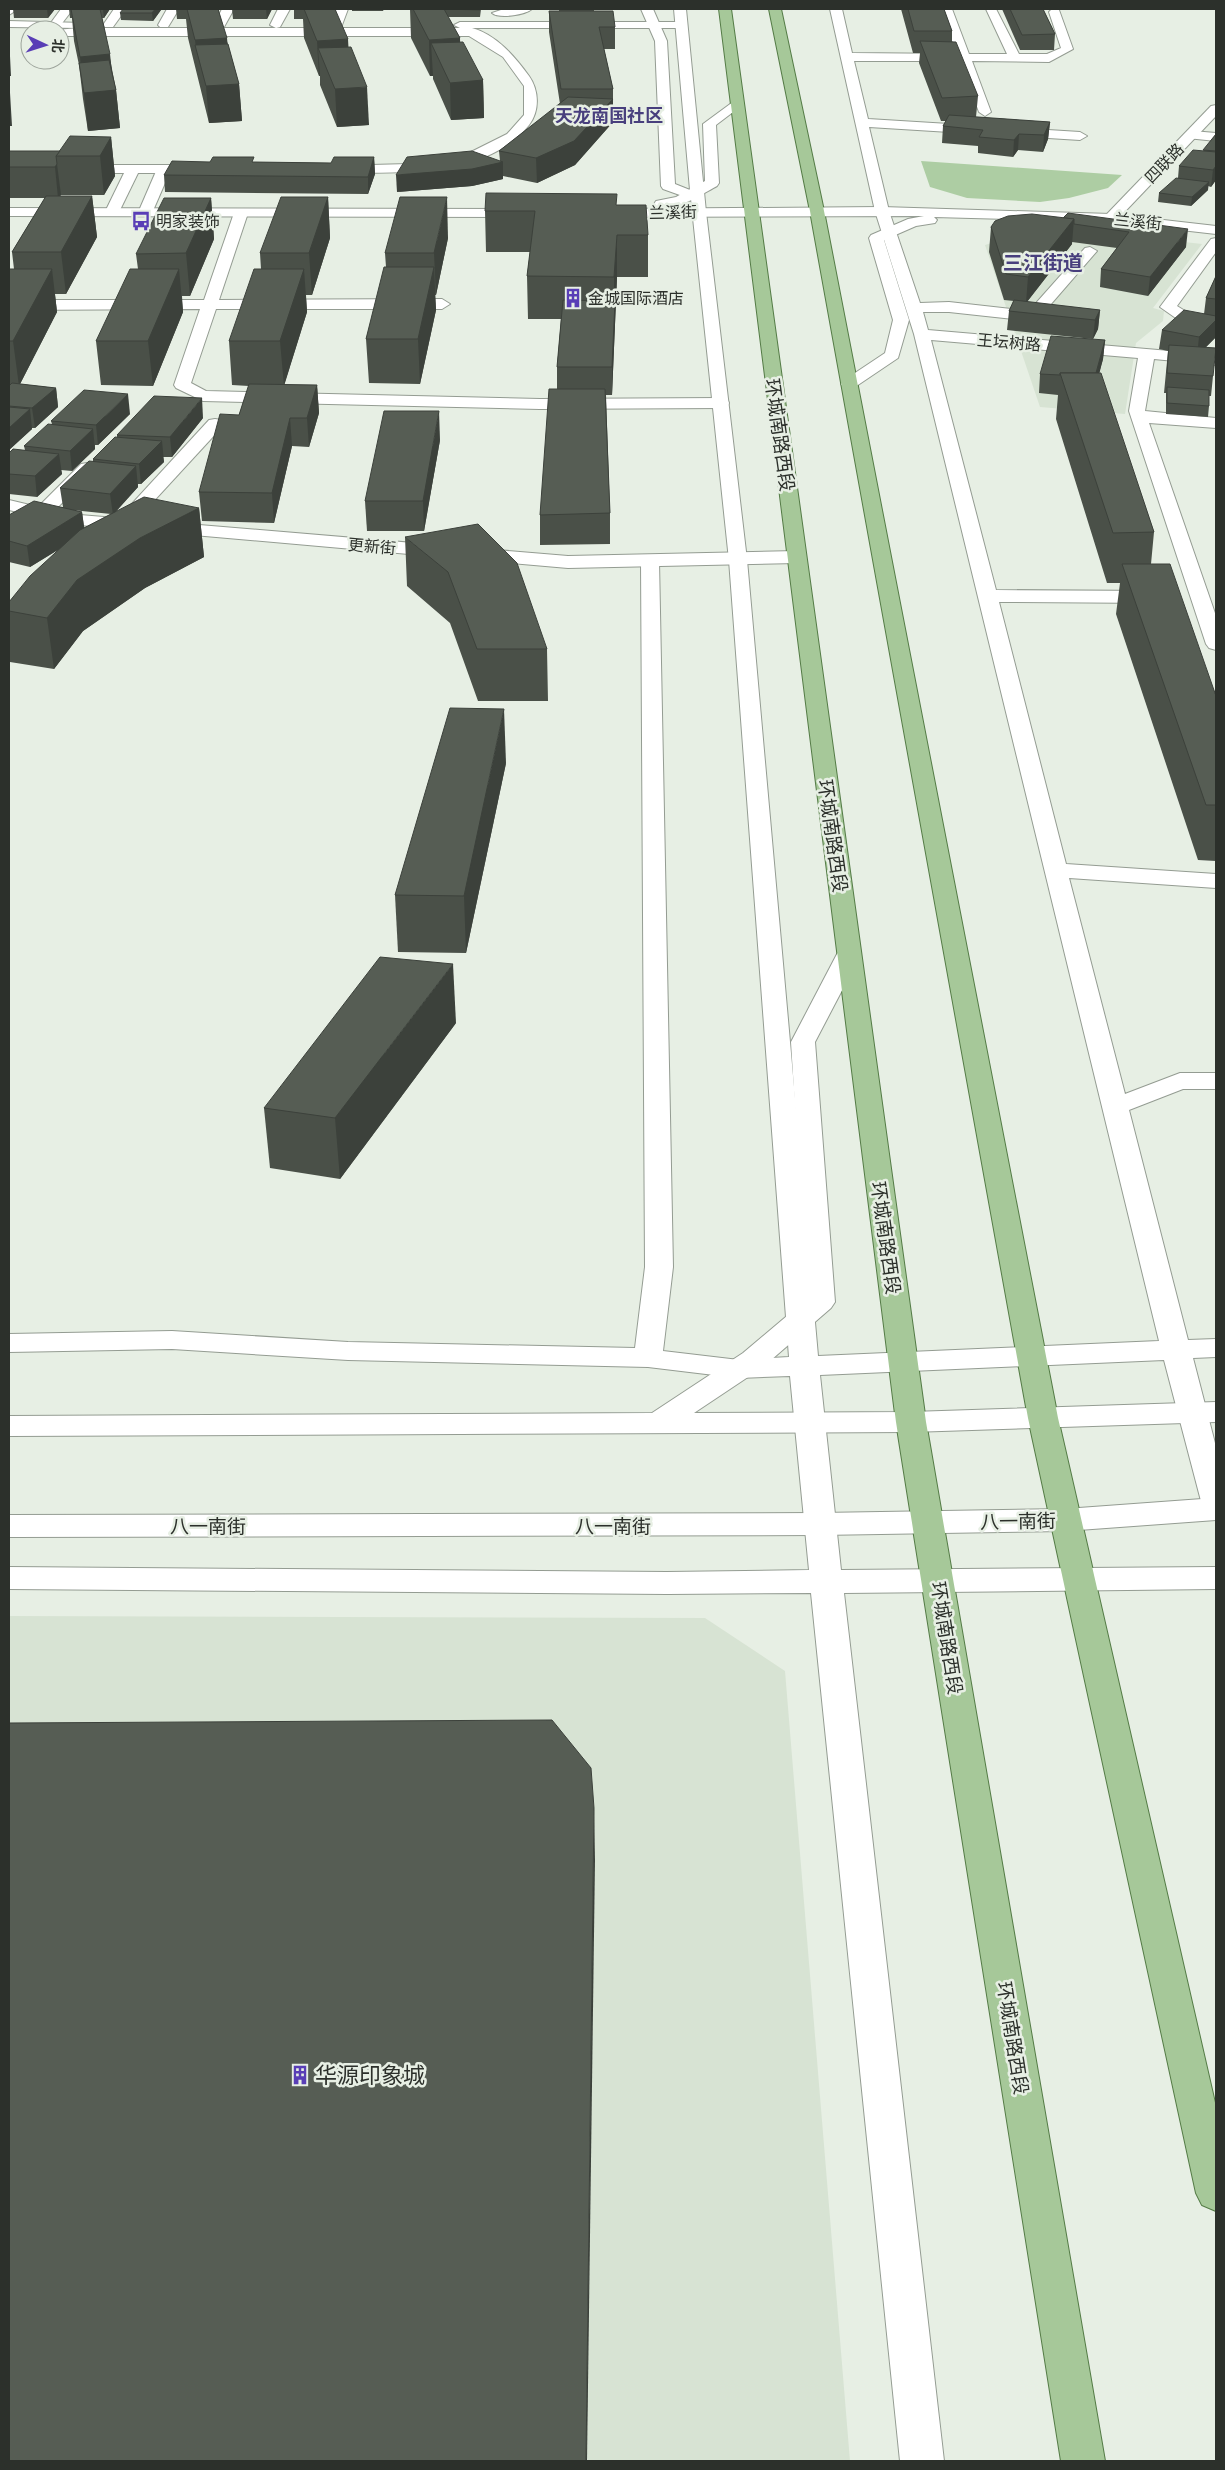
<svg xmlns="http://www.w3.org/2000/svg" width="1225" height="2470" font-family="'Titillium Web','Noto Sans SC',sans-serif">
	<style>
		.built { fill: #d7e3d3 }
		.green { fill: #adcda3 }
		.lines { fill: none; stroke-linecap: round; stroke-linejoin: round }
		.lane-casing { stroke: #949c92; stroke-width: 2 }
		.street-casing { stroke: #949c92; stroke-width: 2 }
		.secondary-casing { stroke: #949c92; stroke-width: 2 }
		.primary-casing { stroke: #547b46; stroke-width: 2 }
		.lane { fill: #fff; fill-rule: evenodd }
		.street { fill: #fff; fill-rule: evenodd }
		.secondary { fill: #fff; fill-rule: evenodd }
		.primary { fill: #a6c899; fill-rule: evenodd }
		.wall { fill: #4a5048; fill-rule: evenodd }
		.shaded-wall { fill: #3c413b }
		.building { fill: #565d54; stroke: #3c413b }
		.labels { text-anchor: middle; stroke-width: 5; stroke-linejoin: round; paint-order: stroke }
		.far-street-label { font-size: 16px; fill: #2c302b; stroke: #e7efe4 }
		.far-poi-label { font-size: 16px; fill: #2c302b; stroke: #e7efe4; text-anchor: start }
		.far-quarter-label { font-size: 18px; font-weight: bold; fill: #483f7d; stroke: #e7efe4 }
		.street-label { font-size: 19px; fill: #2c302b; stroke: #e7efe4 }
		.far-district-label { font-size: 20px; font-weight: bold; fill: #483f7d; stroke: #e7efe4 }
		.near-poi-label { font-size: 22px; fill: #2c302b; stroke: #e7efe4; text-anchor: start }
	</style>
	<rect width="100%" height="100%" fill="#e7efe4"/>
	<!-- built -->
	<g class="built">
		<path d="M1061,228l141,16 -49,64 11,3 -1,10 -27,22 -11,71 -85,-7 -55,-162 35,-11z"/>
		<path d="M9,1616l696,2 80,53 65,790h-841z"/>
	</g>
	<!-- green -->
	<path class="green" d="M921,161l201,14 -14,13 -39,10 -29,4 -73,-4 -37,-11z"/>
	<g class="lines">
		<defs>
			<g id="lane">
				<path d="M9,9h9l-9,6z"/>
				<path d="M61,9h12l-13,17h-8l-2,-2z"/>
				<path d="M114,9h12l-13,18h-8l-2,-2z"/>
				<path d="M167,9h12l-11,18h-8l-2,-2z"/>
				<path d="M222,9h12l-10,18 -4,1 -6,-3z"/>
				<path d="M278,9h12l-10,18 -4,1 -6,-3z"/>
				<path d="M336,9h12l-6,16 -6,3 -6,-3z"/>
				<path d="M504,9h28c-7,6 -33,10 -40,4z"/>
				<path d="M641,9h12l14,32 8,143 15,6 -16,-181h12l20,203 41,348 71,796 341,-15 -245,-1007 -39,-123 -45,-202h12l10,44 105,1 -17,-45h12l17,45h38l-21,-45h10l23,45h28l14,-6 -12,-36 2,-2h8l14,39 -24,13 -77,-1 19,51 -6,4 -6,-4 -19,-51h-106l14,58 212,13 7,4 -7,4 -211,-13 20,84 31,92 29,-1 80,9 56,-63 5,-1 7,4 -59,68 -5,2 -84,-9h-26l5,18 288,25v10l-62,-6 -9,52 71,7v10l-67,-5 67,193v34l-7,-2 -3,-4 -77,-233 9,-53 -207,-18 65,250 160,1 7,2 3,4 -3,4 -7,2 -157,-1 67,262 150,10v14l-147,-10 56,216 55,-21h36v16h-33l-54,21 59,230 28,-1v18l-23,1 23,89v64l-11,-3 -4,-7 -37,-141 -344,15 21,195 375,-3v22l-372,4 100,868h-44l-89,-868 -144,1 -658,-5v-22l658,5 142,-2 -19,-194 -51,2 -91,-11 -300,-7 -176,-11 -163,3v-18l163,-3 176,11 287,6 10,-81 -4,-706 2,-4h14l2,4 14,706 -10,84 76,9 50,-3 -60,-797 -38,-361 -28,-10 -2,-3 -6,-145z"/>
				<path d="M1192,131l24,2v8l-29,-3 -2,-3z"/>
				<path d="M133,165l7,4 -21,43 -2,3h-10l-2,-3 21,-43z"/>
				<path d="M164,165l7,4 -19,44 -2,3h-10l-2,-3 19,-44z"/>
				<path d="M1216,238v14l-39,54 13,8 26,5v10l-36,-8 -20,-14 51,-68z"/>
				<path d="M215,419l6,1 2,4 -2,4 -92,100h-12l-3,-4 3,-4 92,-100z"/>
				<path d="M87,463l6,1 3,4 -3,4 -45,45h-12l-3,-4 3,-4 45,-45z"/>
			</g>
			<g id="street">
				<path d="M9,21l75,2 2,2 -6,3h380l-6,-3 6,-3h221l6,3 -6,3h-209c25,7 43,29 57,48 10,14 11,35 0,49 -44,54 -128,47 -192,48l-7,-4 2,-3 77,-2 52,-7 46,-23 17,-19v-29l-21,-29 -34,-21h-409v-6h-4l23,-2 -70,-1z"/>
				<path d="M1216,105v11l-100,105h-10l-2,-3 2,-3 105,-109z"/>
				<path d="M9,165h195l7,4 -7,4h-195z"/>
				<path d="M241,209l7,4 -29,87 223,-1 8,5 -8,5h-226l-25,74 15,8 334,8 181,-1 6,1 2,4 -2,4 -6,1 -181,1 -337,-8 -27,-13 -2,-3 26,-76 -191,1v-10h195l30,-87z"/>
				<path d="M9,500l59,14 500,42 229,-5 7,2 2,4 -2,4 -7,2 -229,5 -500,-44 -59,-14z"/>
			</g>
			<g id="secondary">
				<path d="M737,99l6,4 -2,3 -25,19 3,58 -2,3c-17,9 -41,26 -61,21l-2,-3 2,-3 20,-4 29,-16 -2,-57z"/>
				<path d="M882,207l229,7 105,12v8l-105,-12 -177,-5 3,3 -2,3 -19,3 -32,14 25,80 -11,38 -43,29h-12l-2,-3 2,-3 42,-28 8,-33 -24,-82 2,-3 37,-16 16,-3 -314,1 -7,-4 7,-4z"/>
				<path d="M9,208l513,1 7,4 -7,4 -513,-1z"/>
				<path d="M849,947l8,2 4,5 -46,88 20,260 -4,6 -68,59 -69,46 217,-1 305,-10v20l-305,10 -902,4v-20l643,-3 91,-60 64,-54 -16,-257 46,-88 4,-5z"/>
				<path d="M1216,1498v22l-151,11 -245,4 -811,2v-22l811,-2 245,-4z"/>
			</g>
			<g id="primary">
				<path d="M719,9h12l195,1413 179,1039h-44l-165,-1039z"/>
				<path d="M769,9h12l43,202 234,1207 158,689v104l-14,-6 -6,-12 -168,-775 -218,-1207z"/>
			</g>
		</defs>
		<!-- lane casing -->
		<use href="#lane" class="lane-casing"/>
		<!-- street casing -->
		<use href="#street" class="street-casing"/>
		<!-- secondary casing -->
		<use href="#secondary" class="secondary-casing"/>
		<!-- primary casing -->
		<use href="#primary" class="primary-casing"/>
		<!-- lane -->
		<use href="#lane" class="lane"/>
		<!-- street -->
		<use href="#street" class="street"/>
		<!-- secondary -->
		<use href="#secondary" class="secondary"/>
		<!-- primary -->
		<use href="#primary" class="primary"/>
	</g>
	<!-- wall -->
	<g class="wall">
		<path d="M13,9h42l-7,9h-34z"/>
		<path d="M69,9h41l-6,9h-2l10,51 4,21 4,38 -32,3 -5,-32 -4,-34 -5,-24 -2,-23h-2z"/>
		<path d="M176,9h42l21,75 3,37 -33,2 -21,-85 -2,-19h-9z"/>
		<path d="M232,9h40l-5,10h-34z"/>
		<path d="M294,9h41l13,38 21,78 -32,2 -17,-42v-9h-1l-15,-38 -1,-19h-9z"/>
		<path d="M352,9h32l-1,2h-31z"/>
		<path d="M410,9h71l-1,8h-32l12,21v4l23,38 1,38 -33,2 -18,-41v-3h-3l-19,-38z"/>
		<path d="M559,9h35v2l21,16v22h-11l9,40v33l-38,43 -38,18 -34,-7v3l-31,7 -75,6 103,-31 -1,-10 61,-47 -11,-72v-21h10z"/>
		<path d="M901,9h43l8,22v10l26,55 -2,21 74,5 -2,17 -5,13 -25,-2 -5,7 -35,-4v-7l-36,-3 1,-17 3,-5h-5l-22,-58 1,-10h-7z"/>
		<path d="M1002,9h41l12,25 -1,16h-34z"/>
		<path d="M161,10l-8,11 -32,-1 -1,-7z"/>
		<path d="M1216,134v46l-5,7 -3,-1v4l-17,16 -33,-4 1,-9 19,-15 1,-12 24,-15z"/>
		<path d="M111,137l4,39 -11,19h-43l-1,1h32l5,41 -31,57h-11l2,18 -37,72 36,4 2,19 -23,21h-3v1l-23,21v-181h5l-2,-17 33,-54h-36v-31l51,-16z"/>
		<path d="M374,157l1,17 -7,20 -203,-2 -1,-17 46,-13 121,1z"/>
		<path d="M328,197l2,41 -18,57h-6l1,17 -23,73h33l2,28 -10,34 -17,-1 -18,77 -72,-2 -3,-29 40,-77 10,-29 -17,-1 -3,-44 32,-72 -1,-16z"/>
		<path d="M211,198l3,41 -24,57h-8l1,16 -30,74 -52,-1 -5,-44 42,-72 -2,-15z"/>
		<path d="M617,205l31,30v42h-31l-5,118h-6l4,118v31l-70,1v-30l17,-126v-22l4,-48h-33l-1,-43 3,-24h-44l-1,-41z"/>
		<path d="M1068,213l118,34 -38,49 -48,-9 1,-18 16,-21 -45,-6v2l-45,58 73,8 -2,19 -5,10 -86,-9 2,-19 5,-10 -10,-1 -15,-48 2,-25 72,-9z"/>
		<path d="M448,238l-12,57h-1l1,15 -16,74 -51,-1 -3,-44 20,-72 -1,-14z"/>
		<path d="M1216,276v61l-11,11 8,28 -2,20h-2v10l-1,11 -42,-3v-21h-2l4,-42 -9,-2 3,-19 42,-16 2,-16z"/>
		<path d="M1105,340l-2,19 -4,14 55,159 -3,32 65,132v165l-18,-1 -82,-246 4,-31h-13l-51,-164 2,-24 -19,-2 1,-19z"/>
		<path d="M130,414l-32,31h-3v4l-23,22 -11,-1 1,4 -25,23 -28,-3v-41l16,-3 -1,-4 28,-22 -1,-3z"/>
		<path d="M203,418l-31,39h-9l1,5 -23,22h-3v3l-23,25 84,-4 5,49 -59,31 -62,43 -29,38 -44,-7 -1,-6v-54l49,-52 -28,17 -21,-5v-47l54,-8 -3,-19 33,-26v-3l24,-22v-2zM72,510l39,4 -27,14 -2,-16z"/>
		<path d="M440,440l-16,91h-57l-2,-30z"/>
		<path d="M405,537l142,112 1,52h-70l-28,-78 -43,-37z"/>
		<path d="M506,763l-40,190 -68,-1 -3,-57z"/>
		<path d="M456,1023l-116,156 -70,-11 -6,-60z"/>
	</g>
	<!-- shaded-wall -->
	<g class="shaded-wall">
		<path d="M47,9h8l-7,9z"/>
		<path d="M103,9h7l-6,9z"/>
		<path d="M155,9h6v1l-8,11 -1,-8z"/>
		<path d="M266,9h6l-5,10z"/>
		<path d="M9,36l2,40h-2l3,50h-3z"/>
		<path d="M227,38l3,36 -34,-26 -1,-8z"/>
		<path d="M460,38l1,36 -30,-31 2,33h-3l-1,-36z"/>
		<path d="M348,39l2,36 -32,-27 2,28h-1l-2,-35z"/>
		<path d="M110,54l4,36h2l4,38 -32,3 -8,-74z"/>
		<path d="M483,80l1,38 -33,2 -1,-37z"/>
		<path d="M239,84l3,37 -33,2 -3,-37z"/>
		<path d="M367,87l2,38 -32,2 -2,-38z"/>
		<path d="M613,99v23l-38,43 -38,18 -1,-25z"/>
		<path d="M1050,122l-2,17 -5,13 1,-17z"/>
		<path d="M1019,134l-1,16 -5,7 1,-17z"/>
		<path d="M111,137l4,39 -11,19 -4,-39z"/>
		<path d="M374,157l1,17 -7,20v-17z"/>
		<path d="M503,162v17l-31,7 -75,6 -1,-17z"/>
		<path d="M57,164l4,31 -3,3 -3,-31z"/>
		<path d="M1216,166v14l-5,7 2,-17z"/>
		<path d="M1209,182l-1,8 -17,16 1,-9z"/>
		<path d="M92,196l5,41 -31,57 -5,-42z"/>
		<path d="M328,197l2,41 -18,57 -3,-42z"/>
		<path d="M447,197l1,41 -12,57 -2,-42z"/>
		<path d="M211,198l3,41 -24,57 -4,-43z"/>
		<path d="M1074,219l-2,25 -46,59 2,-26z"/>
		<path d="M1188,229l-2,18 -38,49 2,-19z"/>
		<path d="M617,235v42l-5,118v-28l2,-53v-37z"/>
		<path d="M434,267l2,43 -16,74 -2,-45z"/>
		<path d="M52,269l5,43 -38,74 -6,-45z"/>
		<path d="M179,269l4,43 -30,74 -5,-45z"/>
		<path d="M304,269l3,43 -23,74 -4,-45z"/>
		<path d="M1100,310l-2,19 -5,10 2,-19z"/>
		<path d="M1216,320v17l-19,19 2,-19z"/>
		<path d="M1105,340l-2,19 -10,39 2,-20z"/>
		<path d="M317,385l2,28 -10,34 -2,-29z"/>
		<path d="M56,388l2,19 -23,21 -3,-20z"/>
		<path d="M128,394l2,20 -32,31 -2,-20z"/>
		<path d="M202,398l1,20 -31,39 -2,-20z"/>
		<path d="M30,409l2,20 -23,21v-22z"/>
		<path d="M439,411l1,29 -16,91 -1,-30z"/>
		<path d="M290,418l2,28 -18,77 -2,-30z"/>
		<path d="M93,429l2,20 -23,22 -2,-20z"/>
		<path d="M162,441l2,21 -23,22 -2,-20z"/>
		<path d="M59,454l3,20 -25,23 -2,-21z"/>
		<path d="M136,466l2,21 -25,28 -3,-21z"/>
		<path d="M199,508l5,49 -59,31 -62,43 -29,38 -7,-51 30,-38 63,-42z"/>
		<path d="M82,512l3,21 -55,34 -3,-21z"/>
		<path d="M504,709l2,54 -40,190 -2,-57z"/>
		<path d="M453,964l3,59 -116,156 -5,-61z"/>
		<path d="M594,1808l1,52 -8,601h-1z"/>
	</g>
	<!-- building -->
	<g class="building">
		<path d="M71,9h29l10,45 -30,3z"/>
		<path d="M123,9h32l-3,4h-32z"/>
		<path d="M187,9h31l9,29 -32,2z"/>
		<path d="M304,9h31l13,30 -31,2z"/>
		<path d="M413,9h31l16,29 -31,2z"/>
		<path d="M445,9h35v1z"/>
		<path d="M908,9h36l8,22h-38z"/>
		<path d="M1010,9h33l12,25 -33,1z"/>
		<path d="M549,11h64l2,16h-16l14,62h-52z"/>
		<path d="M920,41l36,1 22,54 -36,2z"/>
		<path d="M463,42l20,38 -33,3 -19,-40z"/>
		<path d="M228,44l11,40 -33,2 -11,-41z"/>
		<path d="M351,47l16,40 -32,2 -17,-41z"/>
		<path d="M109,60l7,30 -32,3 -5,-30z"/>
		<path d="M568,97l45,2 -39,42 -38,17 -37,-7z"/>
		<path d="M949,115l101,7 -6,13 -25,-1 -5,6 -35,-3 4,-7 -40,-4z"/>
		<path d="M1216,134v17l-13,-1z"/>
		<path d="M70,136l41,1 -11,19h-44z"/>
		<path d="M1193,150l23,2v14l-3,4 -34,-4z"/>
		<path d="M9,151h51l-4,5 1,8 -2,3h-46z"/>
		<path d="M472,151l31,11 -31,7 -76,6 11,-18z"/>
		<path d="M213,157h41l-2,5 79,1 3,-6h40l-6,20 -204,-2 8,-14 38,1z"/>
		<path d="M1176,178l33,4 -17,15 -33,-4z"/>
		<path d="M486,193l131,1 -1,11h30l2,30h-31l-3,42 -87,-1 8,-65h-50z"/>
		<path d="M46,196h46l-31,56h-49z"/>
		<path d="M281,197h47l-19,56h-49z"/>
		<path d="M400,197h47l-13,56h-49z"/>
		<path d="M164,198h47l-25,55 -50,1z"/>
		<path d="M1068,213l120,16 -38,48 -49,-8 28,-37 -55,-8v-5l-11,-1z"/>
		<path d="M1032,214l42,5 -46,58 -22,-3 -15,-47 4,-6 13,-5z"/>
		<path d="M384,267h50l-16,72h-52z"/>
		<path d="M9,269h43l-39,72h-4z"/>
		<path d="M130,269h49l-31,72h-52z"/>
		<path d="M254,269h50l-24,72h-51z"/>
		<path d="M1216,276v23l-10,-1z"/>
		<path d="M563,300l52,1 -3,66h-55z"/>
		<path d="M1014,300l86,10 -5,10 -86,-9z"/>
		<path d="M1184,310l32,6v4l-17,17 -37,-7z"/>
		<path d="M1051,336l54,4 -9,33h-36v2l-20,-1z"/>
		<path d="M1169,345l47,3 -3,28 -46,-3z"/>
		<path d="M1060,373h41l53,159 -41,1z"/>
		<path d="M12,383l44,5 -24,20 -23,-2v-20z"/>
		<path d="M249,384l68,1 -10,33h-17l-18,75 -73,-1 21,-78 19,1z"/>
		<path d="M1167,387l42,3v16l-42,-3z"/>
		<path d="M549,389h56l5,124 -70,2z"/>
		<path d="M84,390l44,4 -32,31 -45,-4z"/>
		<path d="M154,396l48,2 -32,39 -53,-2z"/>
		<path d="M9,407l21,2 -21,19z"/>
		<path d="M384,411h55l-16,90h-58z"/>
		<path d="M48,424l45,5 -23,22 -46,-5z"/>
		<path d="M115,437l47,4 -23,23 -46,-5z"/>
		<path d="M13,449l46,5 -24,22 -26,-2v-21z"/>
		<path d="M89,461l47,5 -26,28 -50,-6z"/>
		<path d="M144,497l55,11 -59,30 -63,42 -30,38 -38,-7v-9l21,-26 50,-46z"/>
		<path d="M34,501l48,11 -55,34 -18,-5v-26z"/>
		<path d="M478,524l39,39 30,86h-70l-29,-77 -43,-35z"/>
		<path d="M1122,564h48l46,132v109h-10z"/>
		<path d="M450,708l54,1 -40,187 -69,-1z"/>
		<path d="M380,957l73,7 -118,154 -71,-10z"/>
		<path d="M552,1720l39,48 3,40 -8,653h-577v-738z"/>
	</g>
	<!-- icons -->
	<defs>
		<symbol id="bus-bare" viewBox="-9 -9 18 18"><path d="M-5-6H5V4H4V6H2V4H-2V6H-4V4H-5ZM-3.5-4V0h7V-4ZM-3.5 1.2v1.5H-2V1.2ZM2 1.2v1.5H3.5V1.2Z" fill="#593eb6" stroke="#e7efe4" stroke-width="2.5" paint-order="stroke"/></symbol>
		<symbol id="building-bare" viewBox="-9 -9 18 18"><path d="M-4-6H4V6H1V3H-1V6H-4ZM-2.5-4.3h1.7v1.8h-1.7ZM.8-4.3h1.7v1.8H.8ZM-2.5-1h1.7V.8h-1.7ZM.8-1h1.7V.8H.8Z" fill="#593eb6" stroke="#e7efe4" stroke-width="2.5" paint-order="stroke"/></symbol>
	</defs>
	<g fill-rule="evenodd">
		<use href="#bus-bare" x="127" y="207" width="28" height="28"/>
		<use href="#building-bare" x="559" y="284" width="28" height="28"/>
		<use href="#building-bare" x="286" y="2061" width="28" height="28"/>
	</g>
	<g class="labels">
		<!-- far-street labels -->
		<g class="far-street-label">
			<text transform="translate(1164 163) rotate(-46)" y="6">四联路</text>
			<text transform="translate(673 212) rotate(-1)" y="6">兰溪街</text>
			<text transform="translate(1138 221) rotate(6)" y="6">兰溪街</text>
			<text transform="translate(1009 342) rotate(5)" y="6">王坛树路</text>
			<text transform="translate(372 546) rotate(5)" y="6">更新街</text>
		</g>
		<!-- far-poi labels -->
		<g class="far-poi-label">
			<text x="156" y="227">明家装饰</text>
			<text x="588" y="304">金城国际酒店</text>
		</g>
		<!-- far-quarter labels -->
		<g class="far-quarter-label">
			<text x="609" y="122">天龙南国社区</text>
		</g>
		<!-- street labels -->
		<g class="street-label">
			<text transform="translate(780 435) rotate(82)" y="7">环城南路西段</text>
			<text transform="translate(833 836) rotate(82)" y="7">环城南路西段</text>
			<text transform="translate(886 1238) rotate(82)" y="7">环城南路西段</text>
			<text transform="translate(1018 1521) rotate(-1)" y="7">八一南街</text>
			<text x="208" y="1533">八一南街</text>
			<text x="613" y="1533">八一南街</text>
			<text transform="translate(947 1638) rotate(81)" y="7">环城南路西段</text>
			<text transform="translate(1013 2038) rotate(81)" y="7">环城南路西段</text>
		</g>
		<!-- far-district labels -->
		<g class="far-district-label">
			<text x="1043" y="270">三江街道</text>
		</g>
		<!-- near-poi labels -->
		<g class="near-poi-label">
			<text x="315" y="2083">华源印象城</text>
		</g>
	</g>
	<!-- border -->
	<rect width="1225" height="2470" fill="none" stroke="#2c302b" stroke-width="20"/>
	<!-- north arrow -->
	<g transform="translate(45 45) rotate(94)"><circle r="24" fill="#e7efe4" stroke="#9ca39a"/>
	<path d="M0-4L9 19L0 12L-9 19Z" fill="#593eb6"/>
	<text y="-8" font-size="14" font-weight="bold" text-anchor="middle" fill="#2c302b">北</text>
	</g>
</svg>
